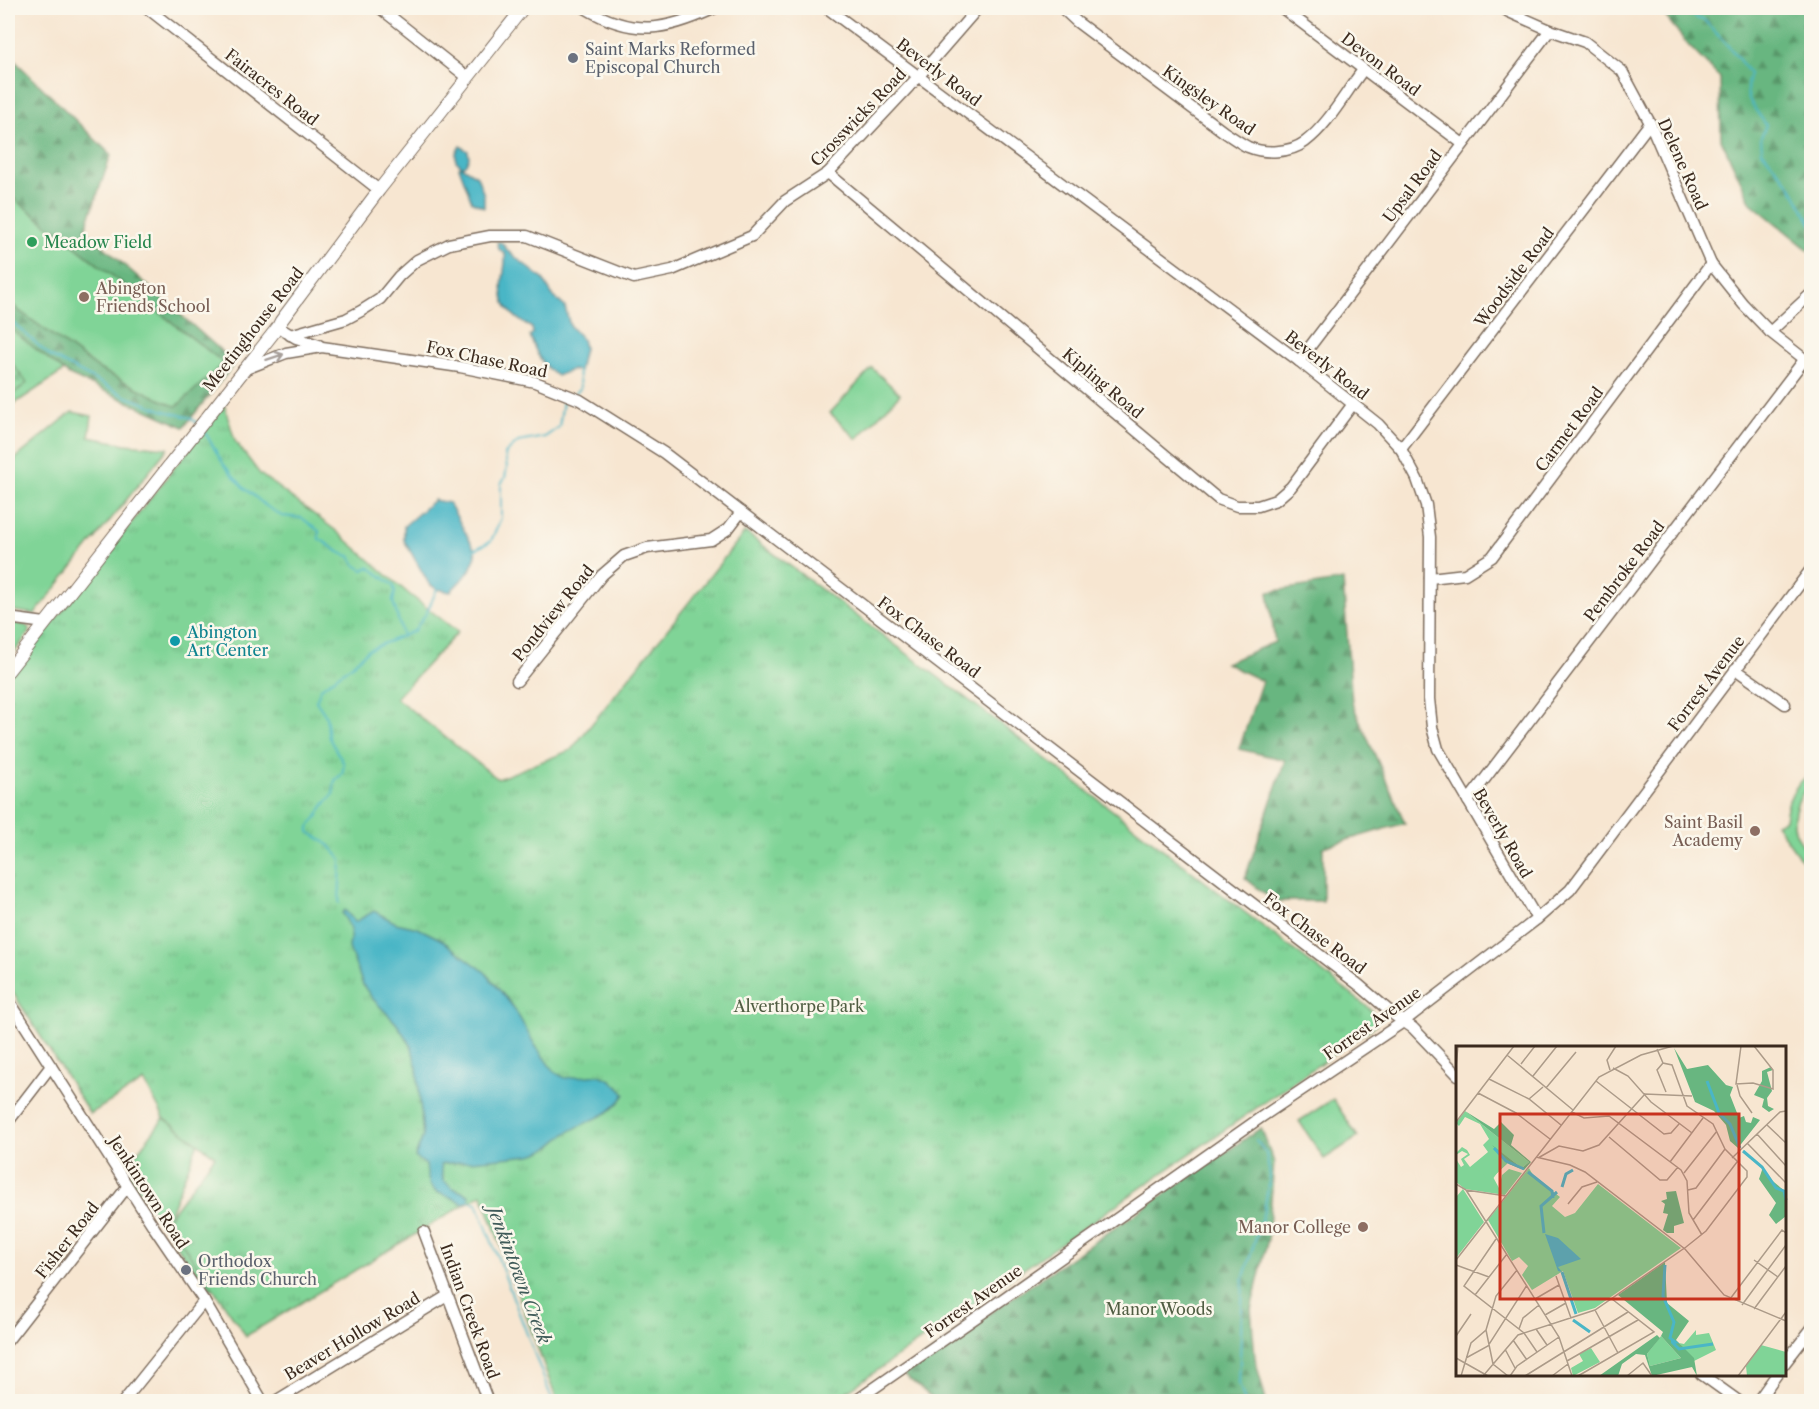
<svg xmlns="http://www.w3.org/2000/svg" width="1819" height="1409" font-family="'Libre Caslon Text',serif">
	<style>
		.green { fill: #80d497; stroke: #5e7f5a; stroke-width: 1.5 }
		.forest { fill: url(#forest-firs); stroke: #52704f; stroke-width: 1.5 }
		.cemetery { fill: url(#cemetery-stones); stroke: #5e7f5a; stroke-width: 1.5 }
		.park { fill: url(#park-tufts); stroke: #5e7f5a; stroke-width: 1.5 }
		.water { fill: #4ab6c6; stroke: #427072; stroke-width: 1.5 }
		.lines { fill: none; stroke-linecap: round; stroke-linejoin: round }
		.stream { stroke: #4ab6c6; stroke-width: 2 }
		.minor-casing { stroke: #7d6c5d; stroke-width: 13 }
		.tertiary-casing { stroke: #7d6c5d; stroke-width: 14 }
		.minor { stroke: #fff; stroke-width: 10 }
		.tertiary { stroke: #fff; stroke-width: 12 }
		.oneway { stroke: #a79f9a }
		.worship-dot { fill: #6b7280; stroke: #fbf7ec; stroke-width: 2 }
		.leisure-dot { fill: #2e9e5b; stroke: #fbf7ec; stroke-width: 2 }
		.education-dot { fill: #8d6e63; stroke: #fbf7ec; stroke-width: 2 }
		.culture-dot { fill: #0f9aa8; stroke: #fbf7ec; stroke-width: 2 }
		.labels { text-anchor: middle; stroke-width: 5; stroke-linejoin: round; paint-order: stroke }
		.worship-label { font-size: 16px; fill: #5b616d; stroke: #fbf7ec; text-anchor: start }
		.street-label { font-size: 16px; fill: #3b2a1e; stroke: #fbf7ec }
		.leisure-label { font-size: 16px; fill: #27864d; stroke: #fbf7ec; text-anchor: start }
		.education-label { font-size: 16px; fill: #785e54; stroke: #fbf7ec; text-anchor: end }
		.culture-label { font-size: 16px; fill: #0d838f; stroke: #fbf7ec; text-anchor: start }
		.park-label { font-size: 16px; fill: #505d42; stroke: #fbf7ec }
		.water-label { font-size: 18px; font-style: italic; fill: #405b59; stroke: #fbf7ec }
		.inset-river { fill: none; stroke: #4ab6c6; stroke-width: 3 }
		.inset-road { fill: none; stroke: #ac9b89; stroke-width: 1.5 }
		.view { fill: #c8321e; fill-opacity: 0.15; stroke: #c8321e; stroke-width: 3 }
		.inset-edge { fill: none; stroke: #3b2a1e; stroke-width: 3 }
	</style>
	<defs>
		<pattern id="forest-firs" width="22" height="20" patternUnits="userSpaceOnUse" patternTransform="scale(1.5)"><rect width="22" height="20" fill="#68b680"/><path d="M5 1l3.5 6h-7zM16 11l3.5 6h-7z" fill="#579468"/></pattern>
		<pattern id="cemetery-stones" width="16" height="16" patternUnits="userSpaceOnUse" patternTransform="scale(1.5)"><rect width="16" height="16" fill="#80d497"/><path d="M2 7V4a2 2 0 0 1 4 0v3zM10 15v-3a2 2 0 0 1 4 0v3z" fill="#70b682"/></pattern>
		<pattern id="park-tufts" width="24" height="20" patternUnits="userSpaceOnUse" patternTransform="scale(1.5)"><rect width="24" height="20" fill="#80d497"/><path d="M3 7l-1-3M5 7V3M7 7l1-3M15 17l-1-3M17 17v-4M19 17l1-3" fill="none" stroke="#70b682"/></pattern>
	</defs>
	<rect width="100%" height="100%" fill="#fbf7ec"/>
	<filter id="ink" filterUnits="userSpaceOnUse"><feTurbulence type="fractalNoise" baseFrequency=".0167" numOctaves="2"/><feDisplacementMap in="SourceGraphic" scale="12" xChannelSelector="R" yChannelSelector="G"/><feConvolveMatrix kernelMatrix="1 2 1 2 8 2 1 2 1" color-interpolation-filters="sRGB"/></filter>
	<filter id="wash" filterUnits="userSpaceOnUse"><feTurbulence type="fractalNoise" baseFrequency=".008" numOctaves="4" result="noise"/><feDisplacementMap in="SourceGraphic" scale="24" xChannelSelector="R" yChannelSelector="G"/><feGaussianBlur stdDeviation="1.35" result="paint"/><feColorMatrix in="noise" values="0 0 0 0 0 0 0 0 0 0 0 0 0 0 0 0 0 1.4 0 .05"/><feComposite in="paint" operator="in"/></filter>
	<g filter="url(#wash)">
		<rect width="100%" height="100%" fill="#f7e6d1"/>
		<!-- green -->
		<g class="green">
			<path d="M8,194l216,169 -46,43h-6l-73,-37 -81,-59 -10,-10z"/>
			<path d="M8,327l56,44 -56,37z"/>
			<path d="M872,368l28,26 -43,45 -27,-26z"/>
			<path d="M72,412l20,4 -3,21 36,7 43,4 -133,166 -27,-4v-112l7,-39z"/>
			<path d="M8,622l17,3 5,4 -2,5 -20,27z"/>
			<path d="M1811,773v12c-15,11 -23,37 -12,54 3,7 11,13 13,20 0,4 -1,10 -1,14l-35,-49 9,-4c2,-21 9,-35 26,-47z"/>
			<path d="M1333,1099l25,38 -34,22 -25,-38z"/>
			<path d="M164,1118l34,25 -31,77 47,69 -8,-1 -82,-119z"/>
		</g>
		<!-- forest -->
		<g class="forest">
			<path d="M1659,8h143l9,11v233l-60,-49 -30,-64 -1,-61 -32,-33z"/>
			<path d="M12,58l99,97 -26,75 150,133 -51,64 -115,-52 -61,-48v-27l10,10 81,59 73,36 5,1 47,-43 -216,-169v-131z"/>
			<path d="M1343,580l9,123 53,120 -82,24v54h-49l-29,-23 40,-118 -46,-11 23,-68 -37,-18 50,-21 -7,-50z"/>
			<path d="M1261,1128l13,34 -6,77 -17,70 4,49 11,43h-330l-34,-28z"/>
		</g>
		<!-- cemetery -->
		<path class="cemetery" d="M8,358l19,25 -19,15z"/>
		<!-- park -->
		<path class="park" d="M224,404l11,37 25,33 75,56 74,64 49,38 -62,66 102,81 73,-29 174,-218 249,187 375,289 8,9 -1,8 -543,376h-276l-75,-207 -236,142 -80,-116 49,-64 -51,-38 -20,-37 -54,33 -82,-129v-308l61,-74z"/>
		<!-- water -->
		<g class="water">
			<path d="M460,146l8,5 1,6 -3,7 -4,3 15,9 7,19v12l-12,-5 -13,-35 3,-1 -6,-5v-8z"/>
			<path d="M501,242l8,10 34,27 10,17 12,11 5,19 12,13 2,9 -5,23 -8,-1 -14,6c-15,-10 -21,-23 -27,-40l3,-3 -1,-5c-22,-12 -33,-24 -29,-50 1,-8 3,-16 2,-24l-6,-5 -2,-7z"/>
			<path d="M434,500l15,3 25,45 2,8 -7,16 -19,20 -13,-3 -8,-5 -25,-44v-14z"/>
			<path d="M345,910l10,12 19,-11 22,12 22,5 22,11 45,33 29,36 21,37 19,27 11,6 35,-3 11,5 14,14c-15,24 -37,25 -58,39 -14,10 -17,17 -36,22l-90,9 2,16 10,8 16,7v6l-6,3c-22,-16 -34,-2 -37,-39l-11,-8 8,-21 -6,-68 -6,-23 -15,-22 -24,-25 -9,-13 -14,-37 2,-19 -9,-16z"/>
		</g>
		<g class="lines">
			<!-- stream -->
			<g class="stream">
				<path d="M1686,8l10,10 8,2 26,28 20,26c-9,24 4,32 16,51l-5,12 1,14 28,34 22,40"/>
				<path d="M8,318l42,38 75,40 37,14 29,8 6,5"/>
				<path d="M575,393l5,-4 -2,-21"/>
				<path d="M203,429l21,36 19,22 23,19 16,10 20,2 17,13v8c11,5 19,16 31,17l5,9 8,5 6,-3 24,18 2,7 -2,9 10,36"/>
				<path d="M474,550l17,-9 10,-23v-34l4,-6 2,-11 -2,-13 13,-12 27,-5 14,-10 4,-26 2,-1"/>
				<path d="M339,903l2,-44 -12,-14 -20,-13v-5l8,-10 6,-11 10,-11 2,-15 7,-6 2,-10 -15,-26 -3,-22 -10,-15 5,-13 31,-23 16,-15 46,-19 13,-19 10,-23"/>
				<path d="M465,1200l12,3 76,199"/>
				<path d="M1245,1402l-6,-18 4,-104 21,-69 6,-35 -4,-23 -10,-13"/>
			</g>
		</g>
	</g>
	<g filter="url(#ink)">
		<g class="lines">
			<defs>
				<g id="minor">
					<path d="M147,8l232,182"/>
					<path d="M380,8l87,69"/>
					<path d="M585,8c48,29 81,23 130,0"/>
					<path d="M827,8l472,353 79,63 23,25 16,30 9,26 4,32 -1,162 3,28 6,22 99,170"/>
					<path d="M1062,8l15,14 147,110c8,5 16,11 24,15 17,7 42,6 57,-5 24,-18 40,-49 58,-72"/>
					<path d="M1282,8l181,136"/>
					<path d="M1503,8l6,4 41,18 35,12 37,29 28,52 61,141 32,40 27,28 42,33"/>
					<path d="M828,173l390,326 19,7h21l18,-6 15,-13 62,-83"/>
					<path d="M278,327l18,11 23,7"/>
					<path d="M1770,332l42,-39"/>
					<path d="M290,335l56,-16 15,-8 19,-12 19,-23 18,-16 32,-16 41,-8h37l107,42 38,-8 80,-34 33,-35 43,-28 90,-96 60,-69"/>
					<path d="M1299,361l251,-331"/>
					<path d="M243,370l43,-17 36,-6 138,20 75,15 45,18 84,53 695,532 35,30 19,13 45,47"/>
					<path d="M1401,449l249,-326"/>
					<path d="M1430,578l35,-4 27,-17 219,-293"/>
					<path d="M8,618l37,5"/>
					<path d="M1735,669l50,35"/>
					<path d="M517,681l85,-106 22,-19 23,-8 64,-8 17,-11 13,-17"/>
					<path d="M1468,801l336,-441"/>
					<path d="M8,999l147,230 49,72 59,101"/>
					<path d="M8,1122l43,-56"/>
					<path d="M424,1232l64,170"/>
					<path d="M8,1340l119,-153"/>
					<path d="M1784,1364l28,-36"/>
					<path d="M1701,1374l39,28"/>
					<path d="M123,1402l81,-101"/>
					<path d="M274,1402l173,-106"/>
					<path d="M854,1402l133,-92 273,-192 143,-96 134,-103 33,-29 242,-322"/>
					<path d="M1757,1402l20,-28"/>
				</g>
				<path id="tertiary" d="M8,671l270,-344 3,-6 98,-131 144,-182"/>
			</defs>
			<!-- minor casing -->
			<use href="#minor" class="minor-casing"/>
			<!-- tertiary casing -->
			<use href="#tertiary" class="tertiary-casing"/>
			<!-- minor -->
			<use href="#minor" class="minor"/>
			<!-- tertiary -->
			<use href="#tertiary" class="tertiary"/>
		</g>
		<!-- one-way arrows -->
		<defs><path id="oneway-shaft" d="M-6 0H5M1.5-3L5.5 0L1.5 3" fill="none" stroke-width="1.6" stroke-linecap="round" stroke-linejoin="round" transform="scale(1.5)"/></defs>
		<use class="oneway" href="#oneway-shaft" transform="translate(275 357) rotate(-18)"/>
	</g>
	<!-- markers -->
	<g class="worship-dot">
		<circle cx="573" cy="58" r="6"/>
		<circle cx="186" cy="1270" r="6"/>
	</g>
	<circle class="leisure-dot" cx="32" cy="242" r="6"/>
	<g class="education-dot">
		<circle cx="84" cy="297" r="6"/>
		<circle cx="1755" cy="831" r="6"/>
		<circle cx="1363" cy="1227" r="6"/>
	</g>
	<circle class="culture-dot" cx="175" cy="641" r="6"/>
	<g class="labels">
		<!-- worship labels -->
		<g class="worship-label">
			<text x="585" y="55">Saint Marks Reformed<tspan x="585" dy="18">Episcopal Church</tspan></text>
			<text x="198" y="1267">Orthodox<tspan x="198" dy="18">Friends Church</tspan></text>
		</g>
		<!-- street labels -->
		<g class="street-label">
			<text transform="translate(1381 64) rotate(37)" y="6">Devon Road</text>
			<text transform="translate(939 72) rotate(37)" y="6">Beverly Road</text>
			<text transform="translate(272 87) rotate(38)" y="6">Fairacres Road</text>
			<text transform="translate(1209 100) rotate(35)" y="6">Kingsley Road</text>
			<text transform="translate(858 117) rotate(-46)" y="6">Crosswicks Road</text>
			<text transform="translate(1683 164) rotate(66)" y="6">Delene Road</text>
			<text transform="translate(1412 186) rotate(-53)" y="6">Upsal Road</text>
			<text transform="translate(1514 277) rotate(-53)" y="6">Woodside Road</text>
			<text transform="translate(253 329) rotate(-52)" y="6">Meetinghouse Road</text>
			<text transform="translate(487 359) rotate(12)" y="6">Fox Chase Road</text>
			<text transform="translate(1327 365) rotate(38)" y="6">Beverly Road</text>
			<text transform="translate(1103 383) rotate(40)" y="6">Kipling Road</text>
			<text transform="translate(1569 429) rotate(-53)" y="6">Carmet Road</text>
			<text transform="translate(1624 571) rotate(-53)" y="6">Pembroke Road</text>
			<text transform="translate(553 613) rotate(-51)" y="6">Pondview Road</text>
			<text transform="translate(929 637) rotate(37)" y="6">Fox Chase Road</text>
			<text transform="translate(1706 683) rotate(-53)" y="6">Forrest Avenue</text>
			<text transform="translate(1503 833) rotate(60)" y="6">Beverly Road</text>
			<text transform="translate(1315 933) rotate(37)" y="6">Fox Chase Road</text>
			<text transform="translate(1372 1023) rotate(-35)" y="6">Forrest Avenue</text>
			<text transform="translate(149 1192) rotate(57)" y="6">Jenkintown Road</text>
			<text transform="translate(67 1240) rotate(-52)" y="6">Fisher Road</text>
			<text transform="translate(973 1301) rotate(-35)" y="6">Forrest Avenue</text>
			<text transform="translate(470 1311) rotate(70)" y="6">Indian Creek Road</text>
			<text transform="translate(352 1336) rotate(-31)" y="6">Beaver Hollow Road</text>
		</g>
		<!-- leisure labels -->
		<g class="leisure-label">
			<text x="44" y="248">Meadow Field</text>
		</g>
		<!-- education labels -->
		<g class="education-label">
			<text x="96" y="294" text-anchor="start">Abington<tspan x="96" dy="18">Friends School</tspan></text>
			<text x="1743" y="828">Saint Basil<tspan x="1743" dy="18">Academy</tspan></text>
			<text x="1351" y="1233">Manor College</text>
		</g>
		<!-- culture labels -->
		<g class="culture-label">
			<text x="187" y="638">Abington<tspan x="187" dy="18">Art Center</tspan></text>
		</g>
		<!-- park labels -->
		<g class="park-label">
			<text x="799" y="1012">Alverthorpe Park</text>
			<text x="1159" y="1315">Manor Woods</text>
		</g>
		<!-- water labels -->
		<g class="water-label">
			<text transform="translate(519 1275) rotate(69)" y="6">Jenkintown Creek</text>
		</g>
	</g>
	<!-- overview -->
	<g transform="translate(1456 1046)">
		<rect width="330" height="330" fill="#f7e6d1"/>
		<path d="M9,65l64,51 -7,6 -28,-21 14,16 -15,14 6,11 3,-13 7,-6 13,4 -17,22 -49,-13v-23l5,8 3,-2 -3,-6 7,-5 -6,-3 -6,4v-2l6,-6 5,3 3,5 -6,4 6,8 18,-15 -5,-7 6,-6 -9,-15 -15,-7 -6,9 -3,-3zM7,143l21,33 -28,36v-61zM240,284v5l13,-2 7,17 -22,11 -15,-18 5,1zM205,290l20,22 -31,8 -3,-12z" fill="#80d497"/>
		<path d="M218,2l13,21 21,-4 18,20 7,2 -3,8 9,23 5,-2 2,6 5,1 2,-6 7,3 -22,28 -8,-7 -4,-16 -12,-14 -19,-9zM315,21l2,3 -6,2 5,19 -5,7 1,8 6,3 -5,3 -7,-5 2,-8 -10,-4 8,-14v-10zM9,65l29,18 7,-7 13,13 -3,10 20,17 -7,8 -15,-6 -17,-19 30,23 7,-6zM307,121l6,11 17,14v24l-10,8 -7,-9 7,-12 -17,-24zM220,145l8,32 -10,3v7h-7l-4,-3 5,-16 -5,-1 2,-9 -4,-3 6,-2 -1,-7zM209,216l2,41 22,18 -13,19 18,18 3,18 -5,-9 -40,9 -7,-21 -9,-1 -14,10 -4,12h-19l58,-41 3,3 -13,16 3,12 31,-8 -20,-22 2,-4 -45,-37z" fill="#68b680"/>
		<path d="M42,111l5,8 -14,19 -13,-16 12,-9 3,4zM305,299l25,7v24h-39l-1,-10z" fill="#80d497"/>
		<path d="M6,122h14l29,27 -40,-6 -9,-7v-10zM73,122l5,9 26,20 -8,9 13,11 10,-4 23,-29 83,64 -86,60 -17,5 -15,-42 -31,19 -10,-15 6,-9 -9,-9 -7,4 -24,-41zM135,302l9,14 -27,14 -2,-8 12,-7 -4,-7z" fill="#80d497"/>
		<path d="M89,188l13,4 23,21 -23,8 4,5 -4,-1z" fill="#4ab6c6"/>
		<path class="inset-river" d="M251,35l12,32 11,11 10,24M38,102l12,13 18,8M287,105l19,16 14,21 8,3 2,9M72,126l24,19 1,7M106,141l4,-13 7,-4M88,187l-3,-27 16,-14M209,219l-2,31 11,26 -4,16 5,4h-4M106,226l14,42M117,274l17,12M217,297l6,6 34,-5"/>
		<path class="inset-road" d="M285,0l-5,38 17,-1 20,6v-19l-19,-24M51,9l66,55M207,17l-6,7 9,22M65,18l14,-18M0,21l2,-21M157,22l15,8 23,26 41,31M154,24l-3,-10 9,-14M77,30l24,-30M33,33l40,20 32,26M140,35l68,53 7,-1 8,-9M281,39l3,11 12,17M90,42l30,-36M22,47l38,20 34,26M73,53l14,-12M116,66l12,6 25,-2 72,54 6,11 2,32 13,22M0,76l58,-76M311,79l19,18M301,88l29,32M153,91l51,43h7l11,-13M291,97l39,40M80,111l34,8 15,7 100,77 39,46 62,26M82,112l21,-12 24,5 16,-6 46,-51 47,2M276,112l48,-46 6,-1M214,116l33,-44M228,127l33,-42M0,138l10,6 40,6M10,144l93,147 13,39M232,144l8,-2 29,-39M112,158l14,-17 15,-5M237,174l44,-58M40,193l-32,47 60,47 13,19M0,214l143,-183 42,-22 32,-9M298,214l24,17M0,219l33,12M100,230l15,42M19,249l32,-41M79,253l24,-14M274,253l52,-69 4,3M286,259l44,-60M298,263l32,-43M139,264l23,43M89,269l21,-12M63,283l4,-11 16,-13M80,283l11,16M30,284l7,34 15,12M0,290l15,-22M57,294l14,20M49,303l10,19M0,312l32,18M10,312l22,-12 39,-61M111,315l71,-41M5,330l10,-33 15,-13 10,-34 21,-26M27,330l35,-41 77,-25 91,-63 20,-16 41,-54v-6l-22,-22 -12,-25 -26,-18 -15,-41 -9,-2 -6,-14M54,330l7,-10 42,-29M69,330l103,-64M96,330l16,-12M122,330l76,-44 -42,-33M171,330l16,-13 9,13M282,330l48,-64"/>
		<path class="view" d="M44,68h239v185h-239z"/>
		<rect width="330" height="330" class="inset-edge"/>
	</g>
	<!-- margin -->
	<rect width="1819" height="1409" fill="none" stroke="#fbf7ec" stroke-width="30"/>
</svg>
